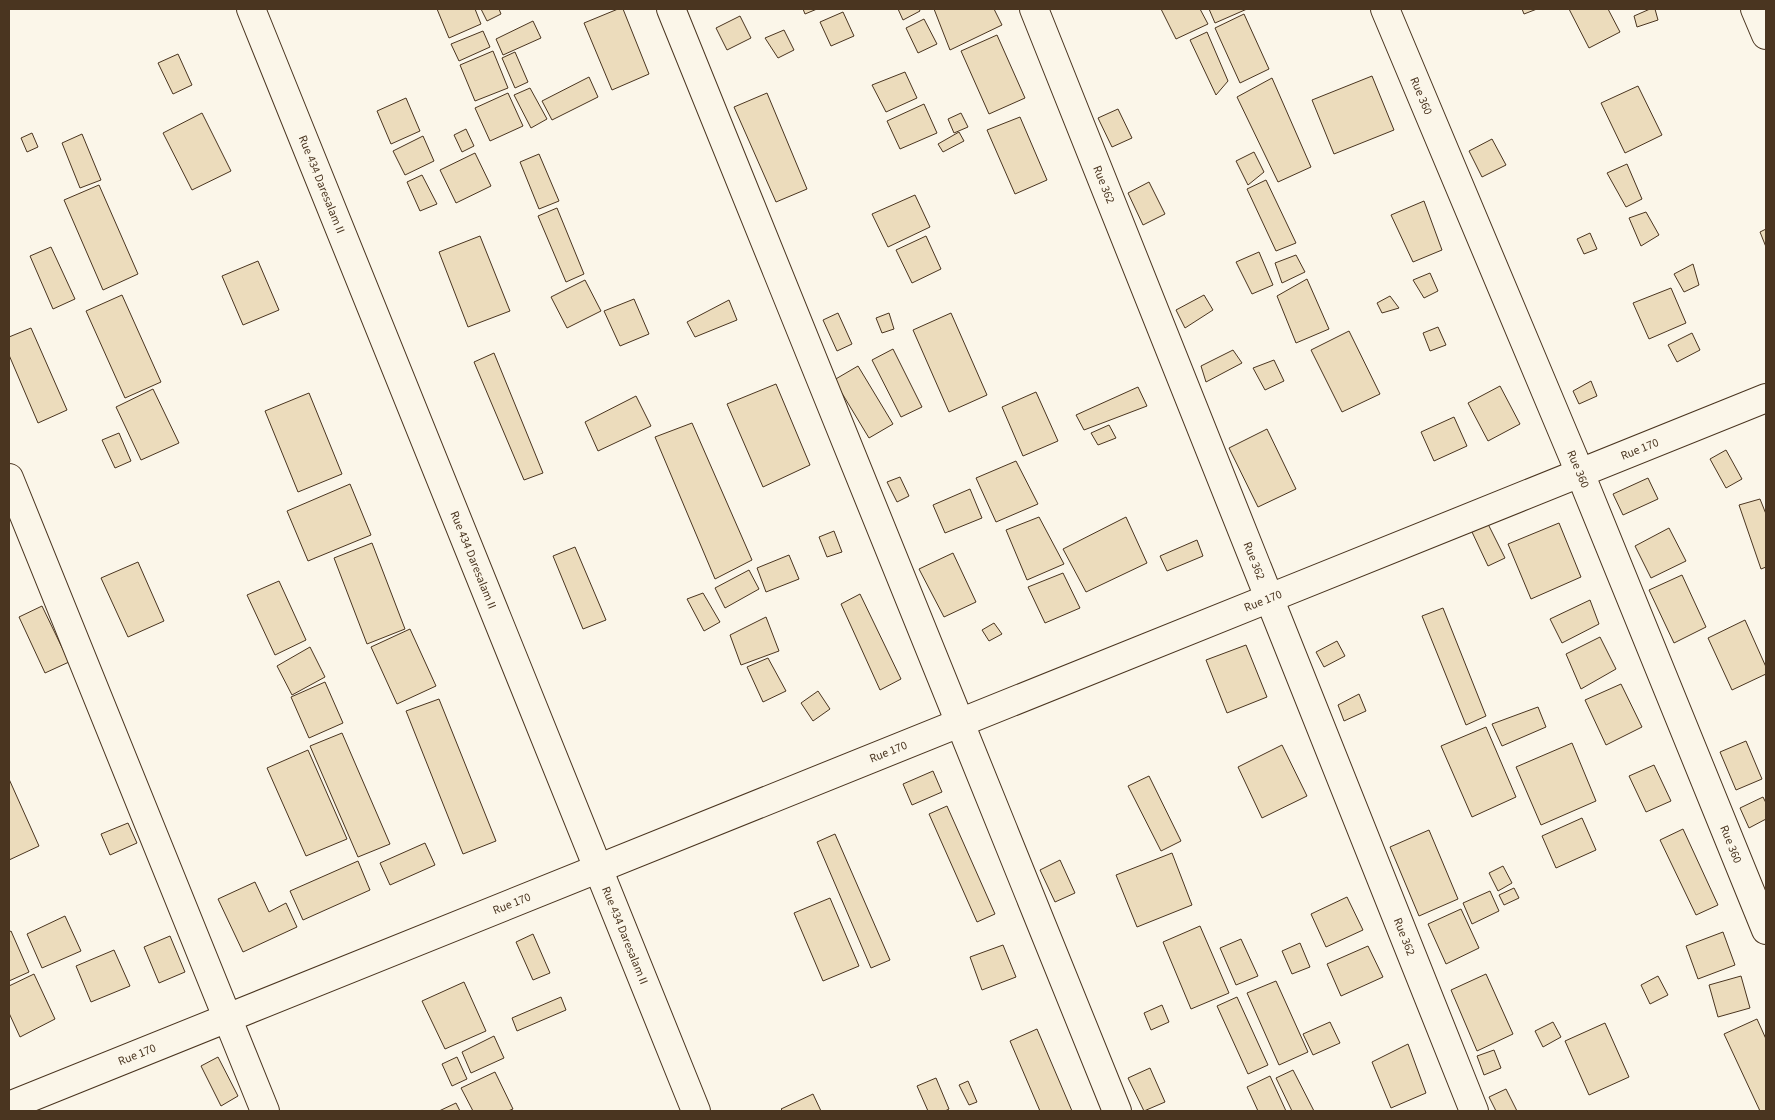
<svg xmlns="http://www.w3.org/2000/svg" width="1775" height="1120" font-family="'Source Sans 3',sans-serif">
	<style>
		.building { fill: #ecdcbc; stroke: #4a3520 }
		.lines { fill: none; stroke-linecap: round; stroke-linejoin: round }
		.minor-casing { stroke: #4a3520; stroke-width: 30 }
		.minor { stroke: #fbf6e9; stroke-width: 28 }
		.labels { text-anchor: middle; stroke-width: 4; stroke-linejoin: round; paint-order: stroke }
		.street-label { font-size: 12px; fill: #4a3520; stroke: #fbf6e9 }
	</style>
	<rect width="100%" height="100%" fill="#fbf6e9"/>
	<!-- building -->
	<g class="building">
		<path d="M437,9h38l6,15 -32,14z"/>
		<path d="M481,9h18l2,5 -14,7z"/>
		<path d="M618,9h5l26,65 -37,16 -28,-67z"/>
		<path d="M803,9h14l-12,5z"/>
		<path d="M898,9h21l1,2 -17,9z"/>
		<path d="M934,9h60l8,16 -52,25z"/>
		<path d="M1161,9h39l8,15 -32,15z"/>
		<path d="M1209,9h38l-32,14z"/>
		<path d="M1522,9h15l-13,5z"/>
		<path d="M1569,9h39l12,23 -31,16z"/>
		<path d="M1650,9h5l3,11 -21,7 -3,-11z"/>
		<path d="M843,12l11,24 -23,10 -11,-24z"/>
		<path d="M1244,14l25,55 -29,14 -25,-55z"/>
		<path d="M740,16l11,22 -24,12 -11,-22z"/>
		<path d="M924,19l13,25 -19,9 -12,-25z"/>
		<path d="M533,21l8,17 -38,17 -7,-16z"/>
		<path d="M784,30l10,20 -16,8 -13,-20z"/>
		<path d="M483,31l7,16 -31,14 -8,-17z"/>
		<path d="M1207,32l21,49 -12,14 -26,-55z"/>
		<path d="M997,35l28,63 -36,16 -28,-63z"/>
		<path d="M493,51l15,37 -33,13 -15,-36z"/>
		<path d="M515,52l13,30 -13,6 -13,-30z"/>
		<path d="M178,54l14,31 -19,9 -15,-31z"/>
		<path d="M905,72l12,26 -31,14 -14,-27z"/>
		<path d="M1372,76l22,54 -60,24 -22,-54z"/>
		<path d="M589,77l9,20 -46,23 -10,-19z"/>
		<path d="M1272,78l39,89 -33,15 -41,-85z"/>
		<path d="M1638,86l24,49 -37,18 -24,-50z"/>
		<path d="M530,88l17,31 -16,9 -17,-33z"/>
		<path d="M508,93l15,33 -33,15 -15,-33z"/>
		<path d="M767,93l40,96 -31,13 -42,-95z"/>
		<path d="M406,98l14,33 -29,13 -14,-33z"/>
		<path d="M924,104l13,29 -37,16 -13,-28z"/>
		<path d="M1118,109l14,29 -20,9 -14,-29z"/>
		<path d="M202,113l29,58 -39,19 -29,-57z"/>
		<path d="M961,113l7,14 -14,6 -6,-14z"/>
		<path d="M1020,117l27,63 -32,14 -28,-64z"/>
		<path d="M466,129l8,17 -12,6 -8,-17z"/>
		<path d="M959,132l5,9 -21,11 -5,-8z"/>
		<path d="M32,133l6,14 -11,5 -6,-14z"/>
		<path d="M82,134l19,46 -21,8 -18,-45z"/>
		<path d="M423,136l11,25 -29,14 -12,-24z"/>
		<path d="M1492,139l14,26 -24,12 -13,-26z"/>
		<path d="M1254,152l10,20 -16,13 -12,-24z"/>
		<path d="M475,153l16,33 -35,17 -16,-33z"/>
		<path d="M539,154l20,47 -20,8 -19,-47z"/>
		<path d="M1627,164l15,35 -16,8 -19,-34z"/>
		<path d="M422,175l15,29 -17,7 -13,-29z"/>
		<path d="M1266,180l30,63 -20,8 -29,-62z"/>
		<path d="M1149,182l16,32 -22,11 -15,-32z"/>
		<path d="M99,185l39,89 -35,16 -39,-90z"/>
		<path d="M915,195l15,32 -42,20 -16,-33z"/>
		<path d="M1424,201l18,49 -29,12 -22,-47z"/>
		<path d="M557,208l27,66 -18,8 -28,-66z"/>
		<path d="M1646,212l13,23 -18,11 -12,-28z"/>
		<path d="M1766,229v18l-6,-15z"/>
		<path d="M1590,233l7,16 -13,5 -7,-15z"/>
		<path d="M480,236l30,75 -42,16 -29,-75z"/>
		<path d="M926,236l15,33 -29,14 -16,-33z"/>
		<path d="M51,247l24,52 -22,10 -23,-53z"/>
		<path d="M1259,252l14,33 -21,9 -16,-32z"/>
		<path d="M1296,255l9,17 -23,11 -7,-20z"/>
		<path d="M258,261l21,49 -36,15 -21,-49z"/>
		<path d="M1693,264l6,21 -15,7 -10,-18z"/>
		<path d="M1430,273l8,18 -14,7 -11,-18z"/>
		<path d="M1307,279l22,50 -33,14 -19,-47z"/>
		<path d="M585,280l16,31 -34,17 -16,-31z"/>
		<path d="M1671,288l15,35 -37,16 -16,-36z"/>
		<path d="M122,295l39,87 -36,16 -39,-87z"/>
		<path d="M1204,295l9,15 -28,18 -9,-18z"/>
		<path d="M1390,296l9,12 -17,5 -5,-10z"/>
		<path d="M634,299l15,35 -29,12 -16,-35z"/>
		<path d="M729,300l8,20 -42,17 -8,-15z"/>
		<path d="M838,313l14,31 -15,7 -14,-31z"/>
		<path d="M889,313l5,16 -12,4 -6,-15z"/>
		<path d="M951,313l36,82 -38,17 -36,-82z"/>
		<path d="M1438,327l8,18 -16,6 -7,-18z"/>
		<path d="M31,328l36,82 -29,13 -29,-68v-18z"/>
		<path d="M1349,331l31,63 -38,18 -31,-62z"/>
		<path d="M1692,333l8,17 -23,12 -9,-17z"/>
		<path d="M893,349l29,58 -21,10 -29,-57z"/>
		<path d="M1233,350l9,13 -36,19 -5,-16z"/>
		<path d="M494,353l49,120 -19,7 -50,-118z"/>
		<path d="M1274,360l10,21 -19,9 -12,-22z"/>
		<path d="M858,366l35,58 -24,14 -35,-58z"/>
		<path d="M1591,381l6,15 -18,8 -6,-13z"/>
		<path d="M776,384l34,81 -47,22 -36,-83z"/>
		<path d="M1500,386l20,38 -32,17 -20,-38z"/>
		<path d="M1138,387l9,19 -63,24 -8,-15z"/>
		<path d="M153,389l26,54 -38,17 -25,-53z"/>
		<path d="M1036,392l22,49 -35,15 -21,-49z"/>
		<path d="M309,393l33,81 -44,18 -33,-81z"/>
		<path d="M636,396l15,30 -53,25 -13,-29z"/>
		<path d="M1454,417l13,29 -33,15 -13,-29z"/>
		<path d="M692,423l60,137 -37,19 -60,-142z"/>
		<path d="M1109,425l7,13 -18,7 -7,-12z"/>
		<path d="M1267,429l29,60 -38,18 -29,-59z"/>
		<path d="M119,433l12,28 -16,7 -13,-28z"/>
		<path d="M1726,450l16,29 -16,9 -16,-29z"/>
		<path d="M1016,461l22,43 -42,18 -20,-44z"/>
		<path d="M900,477l9,19 -12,6 -10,-20z"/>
		<path d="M1648,478l10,21 -35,16 -10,-21z"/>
		<path d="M350,484l21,51 -63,26 -21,-50z"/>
		<path d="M970,489l12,29 -37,15 -12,-28z"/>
		<path d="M1760,499l6,15v53l-5,2 -22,-64z"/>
		<path d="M1039,517l25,47 -37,16 -21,-50z"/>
		<path d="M1126,517l21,46 -61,29 -23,-43z"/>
		<path d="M1559,523l22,54 -50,22 -23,-55z"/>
		<path d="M1488,524l17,34 -17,8 -16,-34z"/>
		<path d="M1669,528l17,33 -35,17 -16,-32z"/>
		<path d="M834,531l8,21 -15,5 -8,-20z"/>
		<path d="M1197,540l6,16 -36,15 -7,-15z"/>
		<path d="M372,543l33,86 -38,15 -33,-86z"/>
		<path d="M575,547l31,73 -23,9 -30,-73z"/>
		<path d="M953,553l23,49 -32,15 -25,-48z"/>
		<path d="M789,555l10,24 -33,13 -9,-24z"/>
		<path d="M138,562l26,59 -36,16 -27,-59z"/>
		<path d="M749,570l10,19 -34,19 -10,-20z"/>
		<path d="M1063,573l17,35 -35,15 -17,-36z"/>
		<path d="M1682,575l24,52 -32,16 -25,-53z"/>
		<path d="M279,581l27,59 -31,15 -28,-60z"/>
		<path d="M703,593l17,29 -16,9 -17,-32z"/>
		<path d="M860,594l41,85 -21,11 -39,-86z"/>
		<path d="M1590,600l9,24 -37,19 -12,-24z"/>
		<path d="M42,606l27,56 -24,11 -26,-56z"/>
		<path d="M1443,608l43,108 -20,9 -44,-109z"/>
		<path d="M766,617l13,34 -38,14 -11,-30z"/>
		<path d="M1745,620l21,47v7l-34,16 -24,-52z"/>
		<path d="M994,623l8,11 -13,7 -7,-11z"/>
		<path d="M410,629l26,57 -39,18 -26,-57z"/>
		<path d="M1600,637l16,32 -35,20 -15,-35z"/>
		<path d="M1337,641l8,15 -21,11 -8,-15z"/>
		<path d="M1246,645l21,52 -40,16 -21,-53z"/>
		<path d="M310,647l15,30 -33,18 -15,-29z"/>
		<path d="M768,658l18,33 -23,11 -16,-35z"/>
		<path d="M325,682l18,41 -34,15 -18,-41z"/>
		<path d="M1621,684l21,43 -36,18 -21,-45z"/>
		<path d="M818,691l12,18 -17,12 -12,-18z"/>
		<path d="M1359,694l7,17 -22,10 -6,-16z"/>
		<path d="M439,699l57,142 -33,13 -57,-143z"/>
		<path d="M1538,707l8,20 -44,19 -10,-22z"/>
		<path d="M1486,727l30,70 -44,20 -31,-71z"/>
		<path d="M342,733l48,111 -32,13 -48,-111z"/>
		<path d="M1746,741l16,38 -26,11 -16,-38z"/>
		<path d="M1572,743l24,58 -55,24 -25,-58z"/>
		<path d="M1282,745l25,51 -45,22 -24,-51z"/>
		<path d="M308,750l39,89 -41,17 -39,-88z"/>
		<path d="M1654,765l17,36 -25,11 -17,-36z"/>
		<path d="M933,771l9,21 -30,13 -9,-21z"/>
		<path d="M1149,776l32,65 -20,10 -33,-65z"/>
		<path d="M9,779l30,67 -30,14z"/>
		<path d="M1763,797l3,6v16l-17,9 -9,-20z"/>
		<path d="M947,806l48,108 -18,8 -48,-108z"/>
		<path d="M1582,818l14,32 -40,18 -14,-32z"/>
		<path d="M128,823l9,20 -27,12 -9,-21z"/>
		<path d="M1683,829l35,76 -22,10 -36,-75z"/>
		<path d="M1429,830l29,69 -39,17 -29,-69z"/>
		<path d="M835,834l55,126 -19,8 -54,-126z"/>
		<path d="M425,843l10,22 -45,20 -10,-22z"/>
		<path d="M1172,853l20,52 -55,22 -21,-52z"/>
		<path d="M1060,860l15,33 -20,9 -15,-32z"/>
		<path d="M358,861l12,29 -67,30 -13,-29z"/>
		<path d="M1503,866l9,17 -14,8 -9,-18z"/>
		<path d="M255,882l14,30 17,-9 11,24 -54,25 -25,-53z"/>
		<path d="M1514,888l5,10 -15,7 -5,-10z"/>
		<path d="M1490,891l9,20 -27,13 -9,-21z"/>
		<path d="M1347,897l16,33 -37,17 -15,-33z"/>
		<path d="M830,898l29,68 -36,15 -29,-68z"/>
		<path d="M1461,909l18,39 -33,16 -18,-40z"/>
		<path d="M65,916l16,35 -39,17 -15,-34z"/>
		<path d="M1200,926l29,67 -38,16 -28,-67z"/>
		<path d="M11,931l18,41 -20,9v-49z"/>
		<path d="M1723,932l12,33 -37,14 -12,-33z"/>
		<path d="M533,934l17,39 -17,7 -17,-38z"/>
		<path d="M170,936l15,36 -26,11 -15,-36z"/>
		<path d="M1241,939l17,37 -22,9 -16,-37z"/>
		<path d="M1300,943l10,24 -18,7 -10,-23z"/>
		<path d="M1003,945l13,32 -34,13 -12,-33z"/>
		<path d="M1368,946l15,31 -42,19 -14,-32z"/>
		<path d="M114,950l16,36 -39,16 -15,-36z"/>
		<path d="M34,974l21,45 -35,18 -11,-24v-27z"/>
		<path d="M1486,974l27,60 -36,17 -26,-61z"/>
		<path d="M1658,976l10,19 -18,9 -9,-19z"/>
		<path d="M1741,976l9,32 -32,9 -9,-32z"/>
		<path d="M1276,981l32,71 -29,13 -32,-72z"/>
		<path d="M464,982l22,49 -41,18 -23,-48z"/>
		<path d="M561,997l5,13 -49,21 -5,-13z"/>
		<path d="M1237,997l31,68 -20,9 -31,-68z"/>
		<path d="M1162,1005l7,17 -18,8 -7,-17z"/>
		<path d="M1757,1019l9,20v72h-6l-36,-77z"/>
		<path d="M1330,1022l10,21 -27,12 -10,-21z"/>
		<path d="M1553,1022l8,15 -18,10 -8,-16z"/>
		<path d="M1605,1023l24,54 -40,18 -24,-54z"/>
		<path d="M1037,1029l35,82h-32l-30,-70z"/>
		<path d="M494,1036l10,22 -33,15 -9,-21z"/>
		<path d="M1408,1044l18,49 -35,15 -19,-46z"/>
		<path d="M1494,1050l7,18 -17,7 -7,-19z"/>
		<path d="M218,1057l20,39 -17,10 -20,-40z"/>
		<path d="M457,1057l10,22 -15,7 -10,-22z"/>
		<path d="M1150,1068l15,34 -21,9 -16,-33z"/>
		<path d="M1293,1070l21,41h-22l-16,-33z"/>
		<path d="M495,1072l18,37 -5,2h-35l-12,-23z"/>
		<path d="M1270,1076l16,35h-28l-11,-24z"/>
		<path d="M936,1078l13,31 -4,2h-17l-11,-25z"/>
		<path d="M968,1081l9,21 -8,3 -10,-20z"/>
		<path d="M1506,1089l11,22h-21l-7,-14z"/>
		<path d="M813,1094l8,17h-38l-2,-2z"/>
		<path d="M456,1103l4,8h-21z"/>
	</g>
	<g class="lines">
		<defs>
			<g id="minor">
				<path id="s1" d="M251,9l445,1102"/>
				<path d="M671,9l446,1102"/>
				<path id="s2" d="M1034,9l440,1102"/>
				<path id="s3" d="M1385,9l195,464 186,457"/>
				<path d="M1755,9l11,26"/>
				<path d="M9,478l256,633"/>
				<path id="s4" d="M9,1106l1757,-708"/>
			</g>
		</defs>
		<!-- minor casing -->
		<use href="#minor" class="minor-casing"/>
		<!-- minor -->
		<use href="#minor" class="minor"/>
	</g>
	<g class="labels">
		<!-- street labels -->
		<g class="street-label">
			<text dy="4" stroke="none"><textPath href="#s3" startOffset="94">Rue 360</textPath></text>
			<text dy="4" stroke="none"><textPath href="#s1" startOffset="189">Rue 434 Daresalam II</textPath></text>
			<text dy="4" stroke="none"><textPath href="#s2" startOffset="189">Rue 362</textPath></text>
			<text dy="4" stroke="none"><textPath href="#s4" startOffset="1758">Rue 170</textPath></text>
			<text dy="4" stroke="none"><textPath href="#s3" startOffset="499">Rue 360</textPath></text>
			<text dy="4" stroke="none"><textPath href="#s1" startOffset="594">Rue 434 Daresalam II</textPath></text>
			<text dy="4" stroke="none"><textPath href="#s2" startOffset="594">Rue 362</textPath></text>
			<text dy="4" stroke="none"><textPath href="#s4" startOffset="1352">Rue 170</textPath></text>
			<text dy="4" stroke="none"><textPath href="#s4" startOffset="948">Rue 170</textPath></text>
			<text dy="4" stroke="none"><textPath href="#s3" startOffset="904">Rue 360</textPath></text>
			<text dy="4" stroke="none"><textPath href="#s4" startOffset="542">Rue 170</textPath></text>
			<text dy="4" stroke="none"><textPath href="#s1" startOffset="999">Rue 434 Daresalam II</textPath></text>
			<text dy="4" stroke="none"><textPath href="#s2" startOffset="999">Rue 362</textPath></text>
			<text dy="4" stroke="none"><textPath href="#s4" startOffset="138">Rue 170</textPath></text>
		</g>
	</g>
	<!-- border -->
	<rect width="1775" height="1120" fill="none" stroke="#4a3520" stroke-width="20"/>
</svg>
